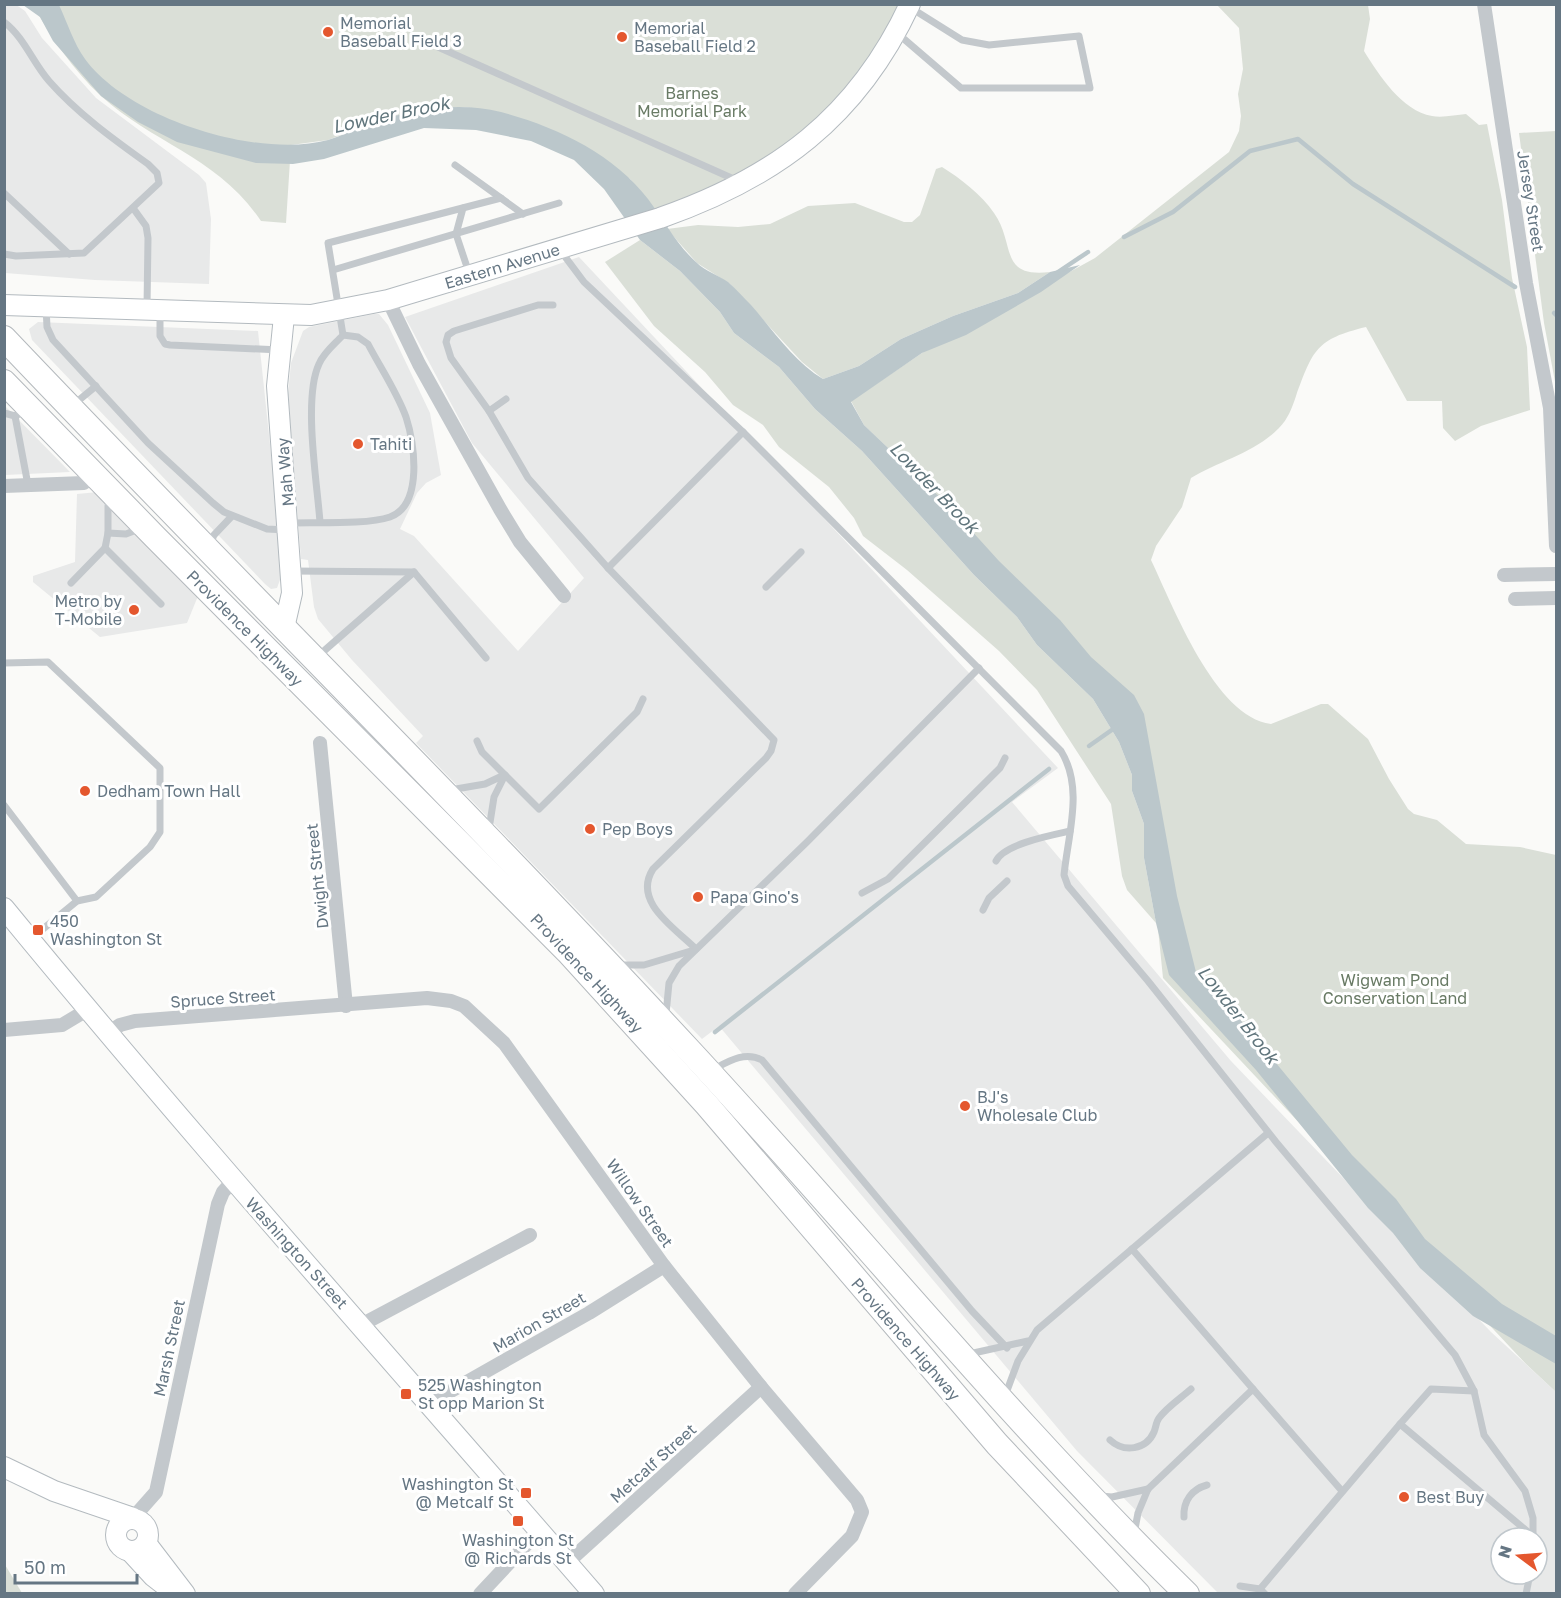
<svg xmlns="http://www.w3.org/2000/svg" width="1561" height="1598" font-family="'Golos Text',sans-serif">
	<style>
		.built { fill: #e8e9e9; fill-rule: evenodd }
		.green { fill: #dadfd7 }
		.water { fill: #bbc7cb }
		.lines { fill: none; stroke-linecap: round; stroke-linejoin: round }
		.stream { stroke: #bbc7cb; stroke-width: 4.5 }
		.secondary-casing { stroke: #b3babf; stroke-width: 22 }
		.highway-casing { stroke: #b4b9bd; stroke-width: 26 }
		.lane { stroke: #c3c8cc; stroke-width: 7 }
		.street { stroke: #c3c8cc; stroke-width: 14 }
		.secondary { stroke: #fff; stroke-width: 20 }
		.highway { stroke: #fff; stroke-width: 24 }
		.poi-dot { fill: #e4572e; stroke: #fff; stroke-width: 2 }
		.labels { text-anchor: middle; stroke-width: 6; stroke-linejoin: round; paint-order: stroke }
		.poi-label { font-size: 16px; fill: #657683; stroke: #fff; text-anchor: start }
		.park-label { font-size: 16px; fill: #687a64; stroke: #fff }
		.street-label { font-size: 16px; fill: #657683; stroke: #fff }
		.water-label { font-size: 18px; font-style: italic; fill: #60757c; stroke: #fff }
	</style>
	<rect width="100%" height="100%" fill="#fafaf8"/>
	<!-- built -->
	<g class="built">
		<path d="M15,4l10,7 17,27 54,60 103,77 7,8 5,36 -2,65 -114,-4 -90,-7 -1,-268z"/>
		<path d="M579,257l479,511 -46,34 219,259 260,271 65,60v201h-338l-141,-142 -358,-425 -17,13 -286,-296 7,-7 -71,-76 -34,-41 -4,-12 -6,-47 -7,-1 -13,-164 3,-32 12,-32 6,-4 65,-13h5l9,11 42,88 11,62 -15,8 -9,10 -17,36 14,7 104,115 66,-73 -112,-135 -67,-126zM1501,1538h36v36h-36z"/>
		<path d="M38,322l220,9 20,189 3,57 -4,11 -6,1 -6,-5 -233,-244 -3,-11z"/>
		<path d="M5,406l65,66 -65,3z"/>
		<path d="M98,492l100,104 -11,27 -87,14 -67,-55v-6l42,-14 2,-68z"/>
	</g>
	<!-- green -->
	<g class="green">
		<path d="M33,5h877l-91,125 -159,88 -30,-39 -132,-67 -33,-5 -44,2 -54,16 -39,15 -37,5 -5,78 -25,-2c-43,-64 -107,-77 -160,-125 -28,-26 -50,-59 -68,-91z"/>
		<path d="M1217,5h151l2,14 -6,32c15,24 38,60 68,65 10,2 24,-1 34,-2l13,11 8,-1 15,76 10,78 15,69 3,63 -49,16 -26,15 -12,-13 -1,-27h-35l-41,-74c-50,12 -53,23 -70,69 -4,12 -8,23 -17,32 -24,25 -60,33 -88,50l-9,29 -26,39 -5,14c22,46 64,157 120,164l50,-20h7l40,35 21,40 19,30 6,5 23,6 29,24 54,3 36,8v537l-30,-28 -363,-386 -25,-247 -220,-254 -54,-52 -13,-24 71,-48 173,-95 134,-106 10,-21 2,-15 -3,-22 5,-25 -4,-41z"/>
		<path d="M1556,131v256l-12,-64 -25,-190z"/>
		<path d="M942,167c18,11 40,28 52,46 22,31 4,65 56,59l-32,21 -65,23 -52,23 -42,27 -36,13 -21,-17 -72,-78 -33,-21 -30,-34 31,-4 40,2 32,-3 38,-18 47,-3 49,19h8l8,-7 16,-46z"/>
		<path d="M640,240l40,31 40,41 14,21 45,34 36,42 47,42 112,124 43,42 20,28 56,54 26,43 13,33v16l12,33v34l12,65 -29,-33 -5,-14 -11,-72 -74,-114 -38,-39 -92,-81 -44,-34 -9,-18 -25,-31 -50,-40 -16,-22 -30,-20 -28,-33 -51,-46 -49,-64z"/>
		<path d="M5,1565l2,3 15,25h-17z"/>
	</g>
	<!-- water -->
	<path class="water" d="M23,5h36c8,17 15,39 26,54 44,60 173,100 243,81 14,-4 26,-11 40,-16 43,-14 88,-23 133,-12 54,14 113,42 147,87 16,21 28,45 48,63 9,9 22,13 32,20 8,7 16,16 23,23 22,25 43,57 72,74l36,-13 42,-27 52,-23 65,-23 32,-21 30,-7 -39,27 -75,43 -44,18 -71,49 13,23 86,82 49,54 61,59 31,37 43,38 10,19 33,182 21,84 30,25 124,150 44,44 29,40 77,65 54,32v28l-83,-48 -53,-48 -27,-35 -25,-25 -112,-138 -87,-95 -13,-52 -12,-65v-34l-12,-33v-16l-13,-33 -26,-43 -56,-54 -20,-28 -43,-42 -112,-124 -47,-42 -36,-42 -45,-34 -14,-21 -40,-41 -40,-31 -36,-51 -30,-29 -43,-19 -55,-11 -52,-2 -100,31 -31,5 -37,-1 -79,-21 -39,-20 -37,-26 -48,-55 -13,-24z"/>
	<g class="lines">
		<!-- stream -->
		<g class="stream">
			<path d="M1124,237l49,-25 77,-61 48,-12 55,45 162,103"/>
			<path d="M1058,272l30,-20"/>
			<path d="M1554,313l2,2"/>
			<path d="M1089,746l27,-19"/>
			<path d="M715,1032l334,-263"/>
		</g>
		<defs>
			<g id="secondary">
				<path d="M4,305l307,10 77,-15 272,-82c115,-40 197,-100 250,-214"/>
				<path d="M284,628l8,-35 -15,-207 7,-70"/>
				<path d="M4,908c192,234 393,458 590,686"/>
				<path d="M4,1467l50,24 79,27"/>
				<circle cx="132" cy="1535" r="16"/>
				<path d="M146,1543l39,51"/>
				<path d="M130,1551l23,25 18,14"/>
			</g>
			<g id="highway">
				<path d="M4,338c227,239 462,471 685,712 167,180 322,372 498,544"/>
				<path d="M4,382l151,155 413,415 139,153 290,339 141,150"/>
			</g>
		</defs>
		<!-- secondary casing -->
		<use href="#secondary" class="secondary-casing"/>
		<!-- highway casing -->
		<use href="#highway" class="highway-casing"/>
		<!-- lane -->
		<g class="lane">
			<path d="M4,22c20,15 29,41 45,59 28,32 64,58 99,83l9,9 2,10 -75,70 -68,3 -12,-2"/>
			<path d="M897,33l64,55h129l-11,-52 -90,9 -27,-5 -51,-32"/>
			<path d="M438,47l298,133"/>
			<path d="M455,165l68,49"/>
			<path d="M4,193l65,61"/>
			<path d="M133,208l13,18 2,12 -1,69"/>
			<path d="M463,208l-7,26 13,39"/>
			<path d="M560,250l24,32 159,150 318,319c23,37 7,83 3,124l4,11 80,95 128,161 179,213 19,36 10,44 41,56 8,27v20"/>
			<path d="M333,270l226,-67"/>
			<path d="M553,305h-15l-84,26 -6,4 -2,7 5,16 38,53 39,67 80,90 166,172 -3,11 -5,7 -113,111c-21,33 22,59 43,80"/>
			<path d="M46,307l1,20 6,13 95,103 65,60 11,9 43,17 20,1"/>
			<path d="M160,313v23l5,8 5,1 110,5"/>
			<path d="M73,405l23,-19"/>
			<path d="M489,411l17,-12"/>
			<path d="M4,413l11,3 4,-2"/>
			<path d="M15,416l13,69"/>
			<path d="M108,506v27l18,1 13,-5"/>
			<path d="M320,522c-3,-40 -17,-124 -1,-158 5,-12 16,-20 24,-29l-15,-92 173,-45"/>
			<path d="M289,523c26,-1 78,2 101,-6 33,-12 25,-73 16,-100 -9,-25 -26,-50 -38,-73l-10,-7 -15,-2"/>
			<path d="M210,544l4,-9 18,-19"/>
			<path d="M105,548l56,56"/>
			<path d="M608,568l135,-136"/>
			<path d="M292,571l122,1 72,86"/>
			<path d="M71,583l34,-35 3,-15"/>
			<path d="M766,587l35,-35"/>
			<path d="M319,659l6,-9 89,-78"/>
			<path d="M4,663l44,-1 112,106v64l-10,15 -54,50 -19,4 -45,37"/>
			<path d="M477,741l5,11 57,57 98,-97 6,-13"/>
			<path d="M450,790l35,-6 17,-8"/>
			<path d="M4,805l73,96"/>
			<path d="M489,829l5,-32 11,-22"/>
			<path d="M996,861c8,-17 56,-26 74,-30"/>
			<path d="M862,893l26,-14 112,-111 5,-10"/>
			<path d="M983,910l6,-12 18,-17"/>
			<path d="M617,965h27l50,-15"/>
			<path d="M666,1014l3,-31 10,-17 128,-124 172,-174"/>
			<path d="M714,1069c15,-8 31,-18 48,-9l210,251 35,37"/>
			<path d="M1132,1249l121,140"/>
			<path d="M969,1354l59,-13"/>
			<path d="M1005,1396l13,-35 19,-31 231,-197"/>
			<path d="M1400,1424l31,-35 43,2"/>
			<path d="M1110,1440c14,13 36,10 44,-8 2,-5 2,-10 5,-14 8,-11 22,-20 32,-29"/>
			<path d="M1101,1496l11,1 36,-8"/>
			<path d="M1184,1517c-1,-16 8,-28 23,-32"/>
			<path d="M1134,1534l4,-21 10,-24 105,-100 89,102"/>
			<path d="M1240,1586l20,3 5,5"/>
			<path d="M1260,1589l140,-165 134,113"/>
			<path d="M1526,1594l4,-20"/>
		</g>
		<!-- street -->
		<g class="street">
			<path d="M1484,4l42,279 24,125 6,138"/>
			<path d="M388,300l31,64 81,145 20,33 44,54"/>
			<path d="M4,486l80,-3"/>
			<path d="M1504,575l52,-1"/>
			<path d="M1515,599l41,-1"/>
			<path d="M320,743l26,263"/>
			<path d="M4,1030l58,-5 25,-15"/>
			<path d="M106,1034l14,-9 15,-4 292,-23 24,3 13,5 40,37 160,223 97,121 96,113 5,12 -10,24 -57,58"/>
			<path d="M361,1325l169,-90"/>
			<path d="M428,1404l161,-91 75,-47"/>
			<path d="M133,1518l23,-26 62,-288 5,-12 10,-11"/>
			<path d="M567,1563l194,-176"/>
			<path d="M480,1594l60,-64"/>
		</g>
		<!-- secondary -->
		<use href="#secondary" class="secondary"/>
		<!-- highway -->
		<use href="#highway" class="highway"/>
	</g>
	<!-- markers -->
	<g class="poi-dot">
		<circle cx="328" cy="32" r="6"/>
		<circle cx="622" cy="37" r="6"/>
		<circle cx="358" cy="444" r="6"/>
		<circle cx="134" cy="610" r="6"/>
		<circle cx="85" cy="791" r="6"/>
		<circle cx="590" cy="829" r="6"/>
		<circle cx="698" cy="897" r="6"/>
		<rect x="32" y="924" width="12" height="12" rx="3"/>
		<circle cx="965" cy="1106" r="6"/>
		<rect x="400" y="1388" width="12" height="12" rx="3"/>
		<rect x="520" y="1487" width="12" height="12" rx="3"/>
		<circle cx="1404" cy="1497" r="6"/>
		<rect x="512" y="1515" width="12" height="12" rx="3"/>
	</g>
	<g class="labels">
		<!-- poi labels -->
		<g class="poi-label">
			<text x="340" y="29">Memorial<tspan x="340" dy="18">Baseball Field 3</tspan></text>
			<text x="634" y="34">Memorial<tspan x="634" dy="18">Baseball Field 2</tspan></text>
			<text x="370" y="450">Tahiti</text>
			<text x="122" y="607" text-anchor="end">Metro by<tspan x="122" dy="18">T-Mobile</tspan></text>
			<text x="97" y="797">Dedham Town Hall</text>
			<text x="602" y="835">Pep Boys</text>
			<text x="710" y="903">Papa Gino's</text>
			<text x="50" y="927">450<tspan x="50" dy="18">Washington St</tspan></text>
			<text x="977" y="1103">BJ's<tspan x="977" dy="18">Wholesale Club</tspan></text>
			<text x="418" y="1391">525 Washington<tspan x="418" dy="18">St opp Marion St</tspan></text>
			<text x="514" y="1490" text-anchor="end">Washington St<tspan x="514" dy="18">@ Metcalf St</tspan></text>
			<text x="1416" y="1503">Best Buy</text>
			<text x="518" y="1546" text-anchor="middle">Washington St<tspan x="518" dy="18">@ Richards St</tspan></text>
		</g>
		<!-- park labels -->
		<g class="park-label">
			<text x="692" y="99">Barnes<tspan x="692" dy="18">Memorial Park</tspan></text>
			<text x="1395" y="986">Wigwam Pond<tspan x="1395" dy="18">Conservation Land</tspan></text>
		</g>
		<!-- street labels -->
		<g class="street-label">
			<text transform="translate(1531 201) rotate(81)" y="6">Jersey Street</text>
			<text transform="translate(502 266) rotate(-17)" y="6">Eastern Avenue</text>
			<text transform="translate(285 472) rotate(-95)" y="6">Mah Way</text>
			<text transform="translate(245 628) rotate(45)" y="6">Providence Highway</text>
			<text transform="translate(317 876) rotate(-96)" y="6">Dwight Street</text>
			<text transform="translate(587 973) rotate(47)" y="6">Providence Highway</text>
			<text transform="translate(223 998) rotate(-4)" y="6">Spruce Street</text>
			<text transform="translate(640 1203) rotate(55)" y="6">Willow Street</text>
			<text transform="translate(297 1253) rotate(48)" y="6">Washington Street</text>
			<text transform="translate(539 1322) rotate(-30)" y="6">Marion Street</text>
			<text transform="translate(906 1339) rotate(49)" y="6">Providence Highway</text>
			<text transform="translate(169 1348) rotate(-78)" y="6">Marsh Street</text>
			<text transform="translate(653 1463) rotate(-42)" y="6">Metcalf Street</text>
		</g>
		<!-- water labels -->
		<g class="water-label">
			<text transform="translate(391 115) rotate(-12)" y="6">Lowder Brook</text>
			<text transform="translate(934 488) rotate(46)" y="6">Lowder Brook</text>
			<text transform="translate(1238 1015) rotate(52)" y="6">Lowder Brook</text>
		</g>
	</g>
	<!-- border -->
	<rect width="1561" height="1598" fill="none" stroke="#657683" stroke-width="12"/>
	<!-- north arrow -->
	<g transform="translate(1519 1556) rotate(286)"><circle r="28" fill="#ffffff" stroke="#c1c8cd" stroke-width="1.5"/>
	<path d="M0-4.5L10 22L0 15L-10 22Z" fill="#e4572e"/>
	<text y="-9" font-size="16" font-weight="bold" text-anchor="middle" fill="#657683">N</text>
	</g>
	<!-- scale -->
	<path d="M15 1574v9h122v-9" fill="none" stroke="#657683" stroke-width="3"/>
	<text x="24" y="1574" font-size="18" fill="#657683" stroke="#ffffff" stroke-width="4.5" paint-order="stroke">50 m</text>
</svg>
